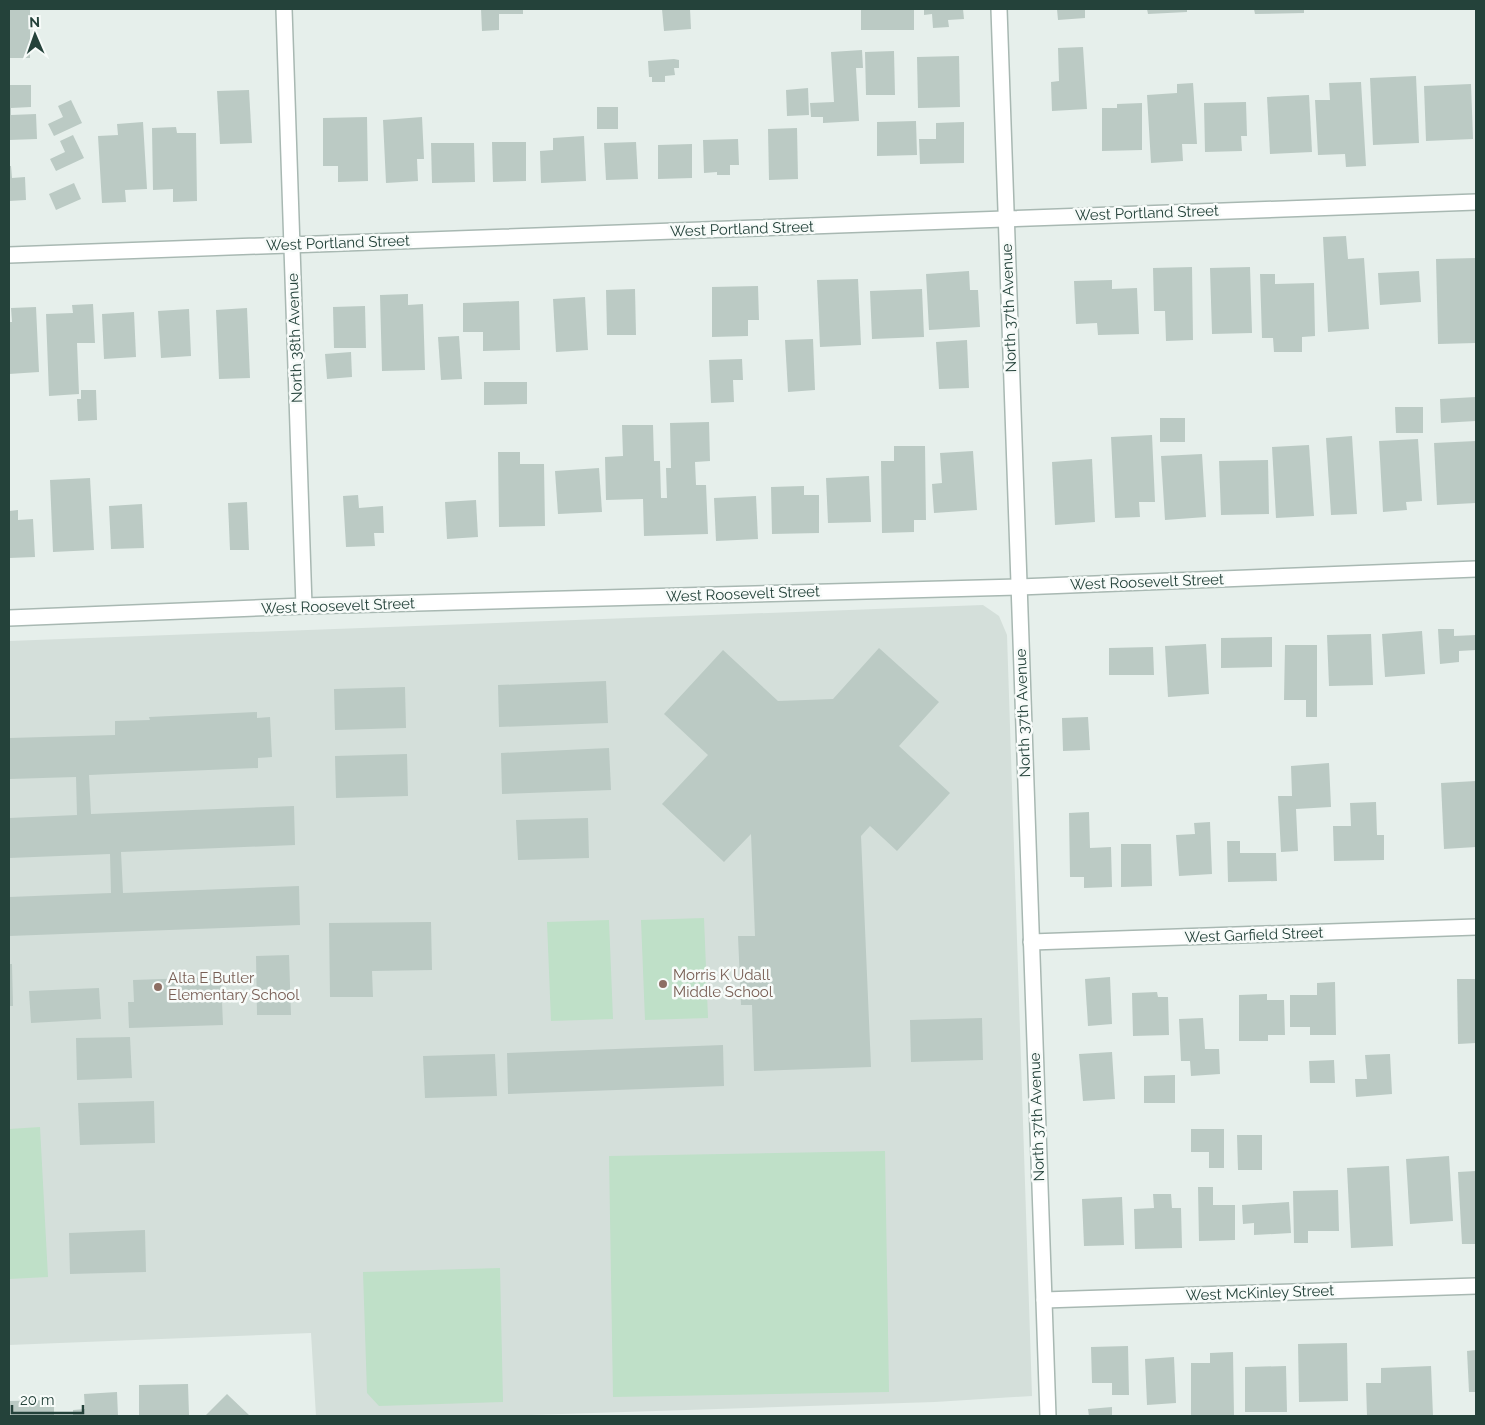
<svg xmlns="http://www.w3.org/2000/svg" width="1485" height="1425" font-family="Raleway,sans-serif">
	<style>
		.built { fill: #d4dfda }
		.pitch { fill: #bfe0c8 }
		.building { fill: #bbcac4 }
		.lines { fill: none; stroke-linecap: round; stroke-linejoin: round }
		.minor-casing { stroke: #a8b8b2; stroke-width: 18 }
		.tertiary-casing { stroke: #a8b8b2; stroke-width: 18 }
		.minor { stroke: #fff; stroke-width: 15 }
		.tertiary { stroke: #fff; stroke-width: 15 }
		.education-dot { fill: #8d6e63; stroke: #f7fbf9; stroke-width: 2 }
		.labels { text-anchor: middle; stroke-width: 5; stroke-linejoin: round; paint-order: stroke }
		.street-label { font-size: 15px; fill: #24423a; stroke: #f7fbf9 }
		.education-label { font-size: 15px; fill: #785e54; stroke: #f7fbf9; text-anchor: start }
	</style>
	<rect width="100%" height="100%" fill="#e6efeb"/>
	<!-- built -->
	<path class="built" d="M983,605l16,11 8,19 25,761 -97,6 -436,14h-183l-5,-83 -302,12v-704z"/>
	<!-- pitch -->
	<g class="pitch">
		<path d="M704,918l4,100 -63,2 -4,-100z"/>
		<path d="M609,920l4,99 -62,2 -4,-99z"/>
		<path d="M40,1127l8,150 -39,2v-150z"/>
		<path d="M885,1151l4,241 -276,5 -4,-241z"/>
		<path d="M500,1268l3,134 -124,4 -12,-13 -4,-121z"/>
	</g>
	<!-- building -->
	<g class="building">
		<rect x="9" y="9" width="21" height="49"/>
		<path d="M481,9h42v5h-24v16l-17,1z"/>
		<path d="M662,9h28l1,20 -27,2z"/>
		<rect x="861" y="9" width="53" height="21"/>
		<path d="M924,9h39l1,10 -16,1 1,7 -16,1 -1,-14 -8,1z"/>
		<path d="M1057,9h28v9l-27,2z"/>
		<path d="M1147,9h40v3l-39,2z"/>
		<path d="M1254,9h50v4l-49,1z"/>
		<path d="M1083,47l4,62 -35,2 -1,-29 8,-1 -1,-33z"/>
		<path d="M862,50l1,18h-7l3,53 -36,2v-6h-12l-1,-14 24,-1 -3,-50z"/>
		<path d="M894,51l1,44h-29l-1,-43z"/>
		<path d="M959,56l1,51 -42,1 -1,-51z"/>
		<path d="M674,59l5,1v8h-5l1,7 -10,1v6h-13v-5h-3l-1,-16z"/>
		<path d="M1416,76l3,67 -46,2 -3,-67z"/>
		<path d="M1361,82l5,84 -20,1 -1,-13 -27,1 -3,-55h15l-1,-17z"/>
		<path d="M1193,83l4,61h-15l1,17 -32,2 -4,-68 30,-2v-9z"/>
		<path d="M1471,84l2,55 -47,2 -2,-55z"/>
		<path d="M9,85h22v22l-20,1v7l25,-1 1,25 -28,1z"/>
		<path d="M808,88l1,27 -22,1 -1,-26z"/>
		<path d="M249,90l3,53 -32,1 -3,-53z"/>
		<path d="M1309,95l3,57 -42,2 -3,-57z"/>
		<path d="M71,100l11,23 -28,13 -6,-12 15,-7 -5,-11z"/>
		<path d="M1246,102l1,34h-6l1,15 -37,1 -1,-49z"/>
		<path d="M1142,103v47l-40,1v-43h15v-4z"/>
		<rect x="597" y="107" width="21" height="22"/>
		<path d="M367,117l1,64 -30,1v-16h-15v-48z"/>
		<path d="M422,117l2,42h-7l1,22 -32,2 -3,-63z"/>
		<path d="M916,121l1,34 -40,1v-34z"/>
		<path d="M143,122l4,67 -22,1 1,12 -24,1 -4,-67 20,-1 -1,-11z"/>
		<path d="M964,122v41l-44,1 -1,-25h17v-16z"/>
		<path d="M176,127l1,6h19l1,68 -24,1v-13l-20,1 -1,-62z"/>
		<path d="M797,128l1,51 -29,1 -1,-51z"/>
		<path d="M73,135l11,23 -28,13 -6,-12 15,-7 -5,-11z"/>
		<path d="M584,136l2,45 -45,2 -1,-32 13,-1v-12z"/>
		<path d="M738,139l1,26h-9v10h-13v-3l-13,1 -1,-33z"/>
		<path d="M492,142h34v39l-33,1z"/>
		<path d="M636,142l2,37 -32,1 -2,-37z"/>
		<path d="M431,143h43l1,39 -43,1z"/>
		<path d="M692,144v34l-34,1v-34z"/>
		<path d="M9,166h2l1,12 13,-1 1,23 -17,1z"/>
		<path d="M74,183l7,16 -25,11 -7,-16z"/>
		<path d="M1346,236l2,23 16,-1 5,71 -41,3 -5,-95z"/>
		<path d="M1476,258v85l-38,1 -2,-85z"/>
		<path d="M1192,267l1,73 -27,1 -1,-30h-11l-1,-43z"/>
		<path d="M1250,267l2,66 -40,1 -2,-66z"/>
		<path d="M969,271l1,19h8l2,37 -51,3 -3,-56z"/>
		<path d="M1419,271l2,31 -41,3 -2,-32z"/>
		<path d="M1260,274h15v10l39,-1 1,53 -13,1v15h-28l-1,-14h-11z"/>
		<path d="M858,279l3,66 -41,2 -3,-67z"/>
		<path d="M1112,280v9l25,-1 2,46 -41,1 -1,-12 -21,1 -2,-43z"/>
		<path d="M758,286l1,34h-11v16l-36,1v-50z"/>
		<path d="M635,289l1,46h-29l-1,-45z"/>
		<path d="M922,289l2,48 -52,2 -2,-48z"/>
		<path d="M408,294v11l15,-1 2,66 -43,1 -2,-76z"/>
		<path d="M585,297l3,53 -32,2 -3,-53z"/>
		<path d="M519,301l1,49 -37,1v-19h-20v-29z"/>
		<path d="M93,304l2,39h-18l2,51 -30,2 -3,-82 27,-1 -1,-8z"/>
		<path d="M365,306l1,42h-32l-1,-41z"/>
		<path d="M36,307l3,65 -30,2v-52h3l-1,-14z"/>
		<path d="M247,308l3,70 -31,1 -3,-69z"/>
		<path d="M189,309l2,47 -30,2 -3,-47z"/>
		<path d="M134,312l2,45 -32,2 -2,-45z"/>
		<path d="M459,336l3,43 -21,1 -3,-43z"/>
		<path d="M813,339l2,51 -27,2 -3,-52z"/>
		<path d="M967,340l2,48 -30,1 -3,-47z"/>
		<path d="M351,352l1,25 -25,2 -2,-25z"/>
		<path d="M742,359l1,21h-10l1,22 -23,1 -2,-43z"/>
		<path d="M484,382h43v22l-43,1z"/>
		<path d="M81,390h15l1,30 -19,1 -1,-22h4z"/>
		<path d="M1476,397v24l-35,2 -1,-24z"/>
		<path d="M1395,407h28v26h-27z"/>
		<rect x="1160" y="418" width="25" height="24"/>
		<path d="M709,422l1,39 -15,1 1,23h10l2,49 -64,2 -1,-37 -37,1 -1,-43 18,-1 -1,-31h31l1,36h6l1,37h6l-1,-30h5l-1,-45z"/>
		<path d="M1152,435l3,67h-16l1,15 -25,1 -4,-81z"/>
		<path d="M1352,436l5,78 -26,1 -5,-77z"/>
		<path d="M1418,439l4,62 -16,1 1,8 -24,2 -4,-71z"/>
		<path d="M1476,441v62l-39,2 -3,-62z"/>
		<path d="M1309,445l5,71 -38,2 -4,-71z"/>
		<path d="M894,446h31l1,74h-12v12l-32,1 -1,-72h13z"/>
		<path d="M973,451l4,59 -43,3 -2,-29 10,-1 -2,-30z"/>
		<path d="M498,452h22v12h24l1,62 -46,1z"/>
		<path d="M1202,454l4,63 -41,3 -4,-64z"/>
		<path d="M1092,459l3,63 -40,3 -3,-63z"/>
		<path d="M1268,460l1,54 -48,1 -2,-54z"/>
		<path d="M599,468l3,44 -44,2 -3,-43z"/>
		<path d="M869,476l2,46 -43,1 -2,-45z"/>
		<path d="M90,478l4,72 -41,2 -3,-72z"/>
		<path d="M804,486v9h15v38l-47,1 -1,-47z"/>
		<path d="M358,495l1,13 24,-2 1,27h-10l1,13 -29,1 -3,-51z"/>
		<path d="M756,496l2,43 -42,2 -2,-43z"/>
		<path d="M476,500l2,37 -31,2 -2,-37z"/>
		<path d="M247,502l2,48h-19l-2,-47z"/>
		<path d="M142,504l2,44 -33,1 -2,-43z"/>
		<path d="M18,510v10l15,-1 2,38 -26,1v-47z"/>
		<path d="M1438,629h16v7l22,-1v15l-17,1v11l-19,2z"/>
		<path d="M1422,631l3,43 -40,3 -3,-43z"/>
		<path d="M1371,634l2,51 -44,1 -2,-51z"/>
		<path d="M1272,637v30l-51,1v-30z"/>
		<path d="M1206,644l3,50 -41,3 -3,-51z"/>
		<path d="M1285,645h32v72h-11v-17h-22z"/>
		<path d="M1153,647l1,28h-45v-27z"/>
		<path d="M879,648l60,54 -40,44 51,47 -53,58 -27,-25 -9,10 10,231 -117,4 -2,-66h-11l-3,-69h17l-4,-102 -27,28 -62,-58 46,-49 -44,-41 59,-64 55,51 55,-2z"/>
		<path d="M606,681l2,42 -109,4 -1,-42z"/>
		<path d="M405,687l1,41 -71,2 -1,-41z"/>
		<path d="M257,712v6l13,-1 2,40 -14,1v10l-169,7 2,39 203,-8 1,39 -174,7 2,41 176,-7 1,39 -291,11v-39l102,-4 -1,-39 -101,4v-40l68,-3 -1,-38 -67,2v-41l106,-3v-14l35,-1 -1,-3z"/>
		<path d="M1088,717l2,33 -27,1 -1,-33z"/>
		<path d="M609,748l2,42 -109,4 -1,-41z"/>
		<path d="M407,754l1,42 -72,2 -1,-42z"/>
		<path d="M1329,763l2,44 -35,2 2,42 -17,1 -3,-56h14l-1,-30z"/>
		<path d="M1476,781v66l-32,2 -3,-66z"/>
		<path d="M1376,802l1,33h7v25l-50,1 -1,-35h18l-1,-23z"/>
		<path d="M1089,812l1,36 21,-1 1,40 -28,1v-11h-14l-1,-64z"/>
		<path d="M588,818l1,40 -71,2 -2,-40z"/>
		<path d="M1210,822l2,52 -33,2 -3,-41 19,-1 -1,-11z"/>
		<path d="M1227,841h13v12h36l1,28 -49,1z"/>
		<path d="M1121,844h30l1,42 -31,1z"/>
		<path d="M431,922l1,48 -60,1 1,26h-43l-1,-74z"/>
		<path d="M289,955l2,60h-34l-1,-59z"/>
		<path d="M9,964h3l1,42h-4z"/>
		<path d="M221,977l2,48 -94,3 -1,-26h6l-1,-22z"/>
		<path d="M1110,977l2,47 -24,2 -3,-47z"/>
		<path d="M1457,979h19v64l-18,1z"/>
		<path d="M1335,982l1,53h-26v-8h-20v-32h27v-12z"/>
		<path d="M99,988l2,31 -70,4 -2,-32z"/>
		<path d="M1157,992l1,5h10l1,38 -36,1 -1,-43z"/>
		<path d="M1267,994v6h17l1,35h-17v6h-29v-46z"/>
		<path d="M982,1018l1,42 -72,2 -1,-42z"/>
		<path d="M1203,1018l2,31h14l1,25 -29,2 -1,-15h-9l-2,-42z"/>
		<path d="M130,1037l2,41 -55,2 -1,-42z"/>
		<path d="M723,1045l1,41 -216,8 -1,-41z"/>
		<path d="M1112,1052l3,47 -32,2 -4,-47z"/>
		<path d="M495,1054l2,42 -72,2 -2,-42z"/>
		<path d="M1390,1054l2,40 -36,3 -1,-18h12l-2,-24z"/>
		<path d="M1334,1060l1,23h-25l-1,-22z"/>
		<path d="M1175,1075v28h-31v-27z"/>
		<path d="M154,1101l1,42 -75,2 -2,-42z"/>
		<path d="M1191,1129h33v39h-15v-16h-18z"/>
		<path d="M1237,1135h25v35h-24z"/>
		<path d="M1449,1156l4,65 -43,3 -4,-65z"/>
		<path d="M1389,1166l4,80 -42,2 -4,-80z"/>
		<path d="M1476,1171v73h-14l-4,-72z"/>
		<path d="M1198,1187h15v18h22v35l-36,1z"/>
		<path d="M1338,1190l1,41h-31v12h-14l-1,-52z"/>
		<path d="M1153,1194h18l1,14h9l1,40 -47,1 -1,-40 20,-1z"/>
		<path d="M1122,1197l2,48 -40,1 -2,-47z"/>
		<path d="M1289,1202l2,31 -37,2v-12l-11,1 -1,-19z"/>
		<path d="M145,1230l1,42 -76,2 -1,-41z"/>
		<path d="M1347,1343l1,58 -49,1 -1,-58z"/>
		<path d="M1128,1346l1,49h-17v-12h-20l-1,-36z"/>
		<path d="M1476,1350v42h-7l-2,-41z"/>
		<path d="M1233,1352l1,64h-43v-53h19v-10z"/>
		<path d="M1174,1357l2,46 -29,2 -2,-46z"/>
		<path d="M1286,1366l1,46h-42v-45z"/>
		<path d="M1431,1366l2,50h-66l-1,-33h15v-15z"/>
		<path d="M188,1384l1,32h-50v-31z"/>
		<path d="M117,1392l1,24h-45v-6l12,-1 -1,-15z"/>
		<path d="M227,1394l23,22h-45z"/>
		<path d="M54,1400v16h-45v-15z"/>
		<path d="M1112,1407v9h-23l-1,-7z"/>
	</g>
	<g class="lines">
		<defs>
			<g id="minor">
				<path d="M284,9l20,597"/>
				<path d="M999,9l49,1407"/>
				<path d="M9,255l1467,-53"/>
				<path d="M1031,942l445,-15"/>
				<path d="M1044,1300l432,-14"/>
			</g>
			<path id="tertiary" d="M9,618l295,-12 715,-19 457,-18"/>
		</defs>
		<!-- minor casing -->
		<use href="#minor" class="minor-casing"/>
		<!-- tertiary casing -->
		<use href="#tertiary" class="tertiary-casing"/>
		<!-- minor -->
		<use href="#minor" class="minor"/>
		<!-- tertiary -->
		<use href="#tertiary" class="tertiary"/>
	</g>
	<!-- markers -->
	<g class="education-dot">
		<circle cx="663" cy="984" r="5"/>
		<circle cx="158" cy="987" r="5"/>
	</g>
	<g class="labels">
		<!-- street labels -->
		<g class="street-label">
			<text transform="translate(1147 213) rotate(-2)" y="5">West Portland Street</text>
			<text transform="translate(742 229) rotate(-2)" y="5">West Portland Street</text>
			<text transform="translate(338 243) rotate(-2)" y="5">West Portland Street</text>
			<text transform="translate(1009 308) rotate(-92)" y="5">North 37th Avenue</text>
			<text transform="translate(295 338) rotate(-92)" y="5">North 38th Avenue</text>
			<text transform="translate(1147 582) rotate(-2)" y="5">West Roosevelt Street</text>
			<text transform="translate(743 594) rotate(-2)" y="5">West Roosevelt Street</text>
			<text transform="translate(338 606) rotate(-2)" y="5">West Roosevelt Street</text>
			<text transform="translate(1023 713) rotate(-92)" y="5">North 37th Avenue</text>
			<text transform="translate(1254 935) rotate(-2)" y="5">West Garfield Street</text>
			<text transform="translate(1037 1117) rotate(-92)" y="5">North 37th Avenue</text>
			<text transform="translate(1260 1293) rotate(-2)" y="5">West McKinley Street</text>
		</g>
		<!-- education labels -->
		<g class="education-label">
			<text x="673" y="980">Morris K Udall<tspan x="673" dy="17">Middle School</tspan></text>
			<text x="168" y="983">Alta E Butler<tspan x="168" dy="17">Elementary School</tspan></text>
		</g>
	</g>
	<!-- border -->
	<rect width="1485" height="1425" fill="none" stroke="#24423a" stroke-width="20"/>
	<!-- north arrow -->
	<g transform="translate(35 35) rotate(358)" stroke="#f7fbf9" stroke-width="4" paint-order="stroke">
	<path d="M0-4L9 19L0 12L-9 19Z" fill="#24423a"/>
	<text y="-8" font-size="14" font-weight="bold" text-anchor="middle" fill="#24423a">N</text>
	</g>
	<!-- scale -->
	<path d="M12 1405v8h71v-8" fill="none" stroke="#24423a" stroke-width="2.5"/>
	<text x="20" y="1405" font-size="15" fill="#24423a" stroke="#f7fbf9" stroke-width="4" paint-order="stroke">20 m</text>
</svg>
